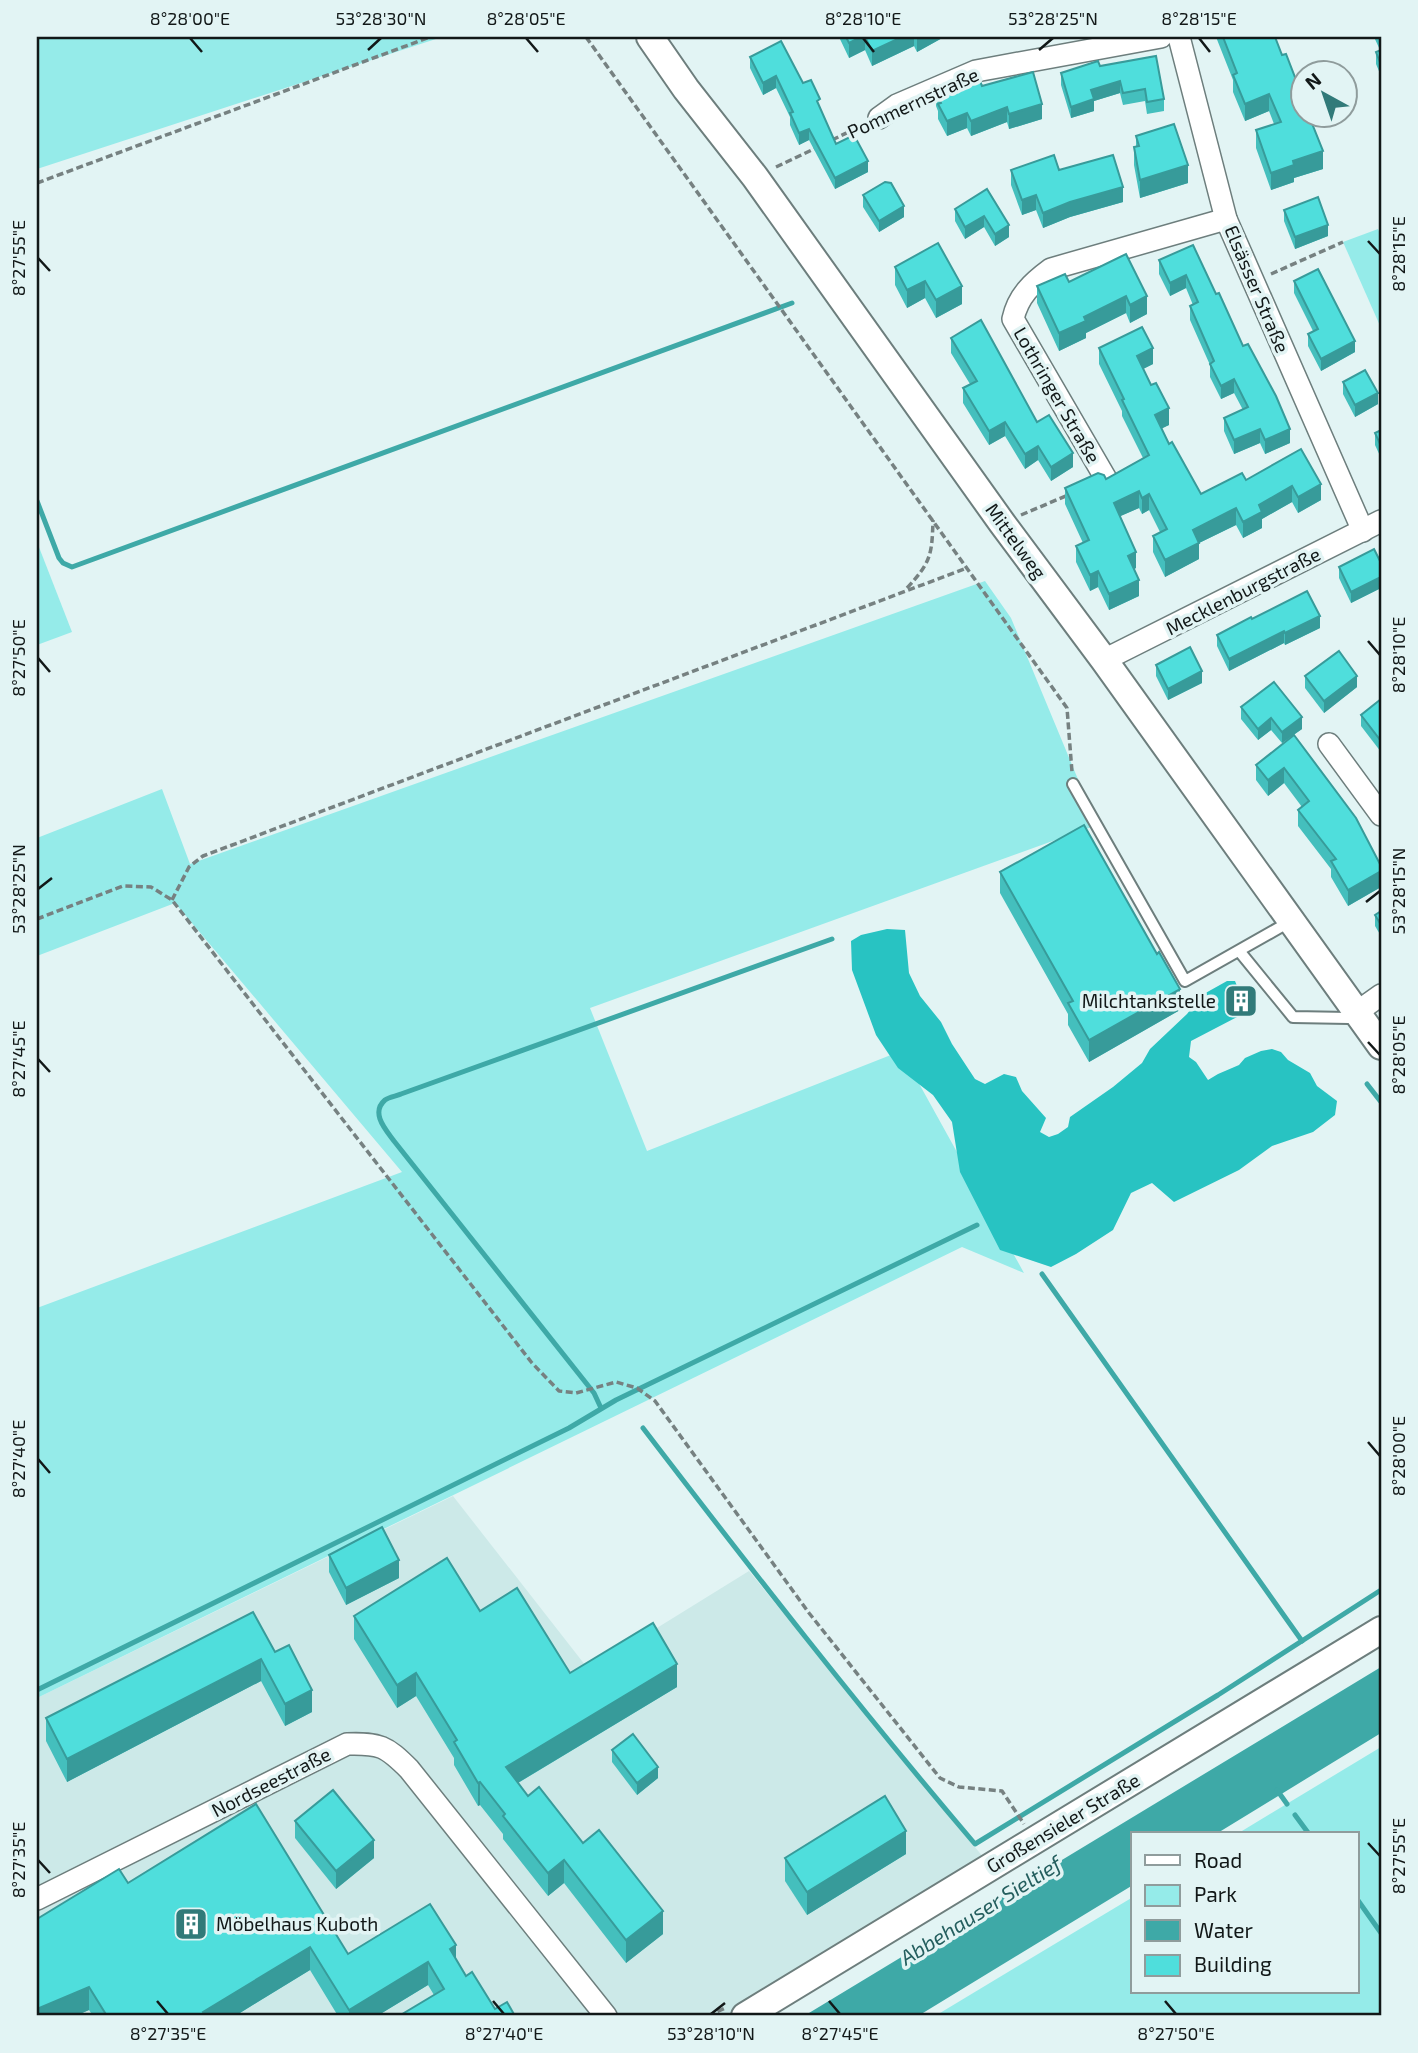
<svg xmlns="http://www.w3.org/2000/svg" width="1418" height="2053" font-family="'Exo 2',sans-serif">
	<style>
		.built { fill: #cce9e8 }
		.green { fill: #95ebe9 }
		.forest { fill: #28c3c2 }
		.water { fill: #3ea9a7 }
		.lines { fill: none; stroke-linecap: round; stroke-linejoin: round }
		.stream { stroke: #3ea9a7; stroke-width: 5 }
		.service-casing { stroke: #6d7e7d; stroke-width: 14 }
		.minor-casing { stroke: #6d7e7d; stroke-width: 24 }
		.tertiary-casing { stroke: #6d7e7d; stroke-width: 30 }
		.path { stroke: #768181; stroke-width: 3.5; stroke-dasharray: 7 3.5; stroke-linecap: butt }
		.service { stroke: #fff; stroke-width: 10 }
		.minor { stroke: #fff; stroke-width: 21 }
		.tertiary { stroke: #fff; stroke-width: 26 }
		.wall { fill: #44bfbd }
		.shaded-wall { fill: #379b9a }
		.building { fill: #4fdedc; stroke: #379b9a; stroke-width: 2 }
		.ticks { fill: none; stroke: #121818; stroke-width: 2.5 }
		.labels { text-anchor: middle; stroke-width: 7; stroke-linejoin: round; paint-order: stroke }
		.street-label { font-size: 19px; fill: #121818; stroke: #e2f4f4 }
		.poi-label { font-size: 19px; fill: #121818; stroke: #e2f4f4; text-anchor: end }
		.water-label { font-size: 21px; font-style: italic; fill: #245e5e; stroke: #e2f4f4 }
		.neatline { fill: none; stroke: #121818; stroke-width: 2.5 }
		.ticks-label { font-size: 18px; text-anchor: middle; fill: #121818 }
	</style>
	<rect width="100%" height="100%" fill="#e2f4f4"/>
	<!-- built -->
	<path class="built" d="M453,1496l136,174 160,-99 239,292 -259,153h-692v-318z"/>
	<!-- green -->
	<g class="green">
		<path d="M37,37h405l-405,132z"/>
		<path d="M1378,229l3,7v92l-38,-86z"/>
		<path d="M37,542l35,90 -35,13z"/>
		<path d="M985,581l26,37 86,207 -507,183 57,143 254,-100 123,222 -62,-26 -925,451v-390l365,-136 -227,-269 -138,53v-118l125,-49 28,75z"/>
		<path d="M1381,1747v269h-446l198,-119v95h224v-158h-120z"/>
	</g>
	<!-- forest -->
	<path class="forest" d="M887,929l18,1 4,43 11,23 21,26 11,22 23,35 10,5 19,-10 12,3 6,14 24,27 -6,14 9,5 9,-3 10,-7 2,-10 43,-30 29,-24 8,-14 37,-35 15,-19 25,-14h8l11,27 -7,8 -48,25 -2,16 7,5 12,18 10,-6 21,-9 6,-7 16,-7 11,-2 9,3 7,8 22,13 7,13 20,15 -2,14 -22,17 -41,14 -33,24 -65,32 -22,-19 -21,10 -18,37 -37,24 -25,13 -51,-17 -40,-78 -8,-50 -19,-27 -35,-27 -22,-33 -24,-65 -1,-29 10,-6z"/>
	<!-- water -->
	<path class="water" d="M1381,1667v66l-165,101h-83v51l-215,131h-114z"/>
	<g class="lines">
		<!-- stream -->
		<g class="stream">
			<path d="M37,501l22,57 4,5 9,4 720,-264"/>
			<path d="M1367,1084l14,18"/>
			<path d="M1042,1274l260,367"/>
			<path d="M601,1408l-7,-15 -200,-252c-8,-11 -24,-28 -9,-41 4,-3 12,-4 16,-6l431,-155"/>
			<path d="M643,1428c108,141 217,281 332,416l243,-149 163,-105"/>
			<path d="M37,1690l532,-262 47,-28 361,-175"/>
			<path d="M1277,1790l10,14"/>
			<path d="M1295,1815l14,19"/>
			<path d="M1357,1899l24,34"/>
		</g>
		<defs>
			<g id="service">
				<path d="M1073,784l112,197 106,-60"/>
				<path d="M1240,952l53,65 56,1 6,-4"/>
			</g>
			<g id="minor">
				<path d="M1179,37l47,182 137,312"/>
				<path d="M879,118l18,-13 79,-34 185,-34"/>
				<path d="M1106,479l-93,-160c5,-23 19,-36 38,-50l175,-50"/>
				<path d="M1104,660l277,-139"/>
				<path d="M1329,744l52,71"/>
				<path d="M1357,1012l24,-17"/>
				<path d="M37,1899l310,-155c33,-1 39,2 62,25l197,247"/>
			</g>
			<g id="tertiary">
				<path d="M650,37l36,52 69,88 247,346 102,137 277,386"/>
				<path d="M745,2016l636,-386"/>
			</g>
		</defs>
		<!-- service casing -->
		<use href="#service" class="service-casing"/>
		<!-- minor casing -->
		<use href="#minor" class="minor-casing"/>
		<!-- tertiary casing -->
		<use href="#tertiary" class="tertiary-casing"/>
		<!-- path -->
		<g class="path">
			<path d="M586,37l481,671 5,64"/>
			<path d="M832,140l31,-15"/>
			<path d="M776,167l40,-19"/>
			<path d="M37,183l393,-146"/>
			<path d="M1271,274l72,-32"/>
			<path d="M1021,515l47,-20"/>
			<path d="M907,588c24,-26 25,-33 26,-68"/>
			<path d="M172,900l17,-33 14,-11 764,-288"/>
			<path d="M37,919l86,-33 28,1 21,13 360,463 27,28 17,2 40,-11 21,6 18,13 154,212 131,165 19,9 43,4 22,33"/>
			<path d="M1245,994l8,-4"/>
			<path d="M708,2016l17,-8"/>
		</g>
		<!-- service -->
		<use href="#service" class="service"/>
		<!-- minor -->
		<use href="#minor" class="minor"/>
		<!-- tertiary -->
		<use href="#tertiary" class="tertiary"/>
	</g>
	<!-- wall -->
	<g class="wall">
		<path d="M839,37h105l-27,15 -3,-6 -42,20 -7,-16 -16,8z"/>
		<path d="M1216,37h59l48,132 -29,9v4l-23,8 -15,-42v-18l18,-6 -5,-13 -24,10 -12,-29v-12z"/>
		<path d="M1374,37h7v39l-5,-12v-12l4,-2z"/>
		<path d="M750,57l53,26 17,24 16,37 32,28 -33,17 -26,-49 -10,5 -9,-20v-8l-14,-29 -13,7 -13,-27z"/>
		<path d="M1100,66l64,33v12l-17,3 -2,-13 -22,4 -3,-12 -26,8v10l-23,7 -10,-33v-12z"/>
		<path d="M982,86l60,33 -33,10 -2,-7 -36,14 -4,-8 -20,8 -9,-17v-8l-2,-5v-15z"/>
		<path d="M1136,136l52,47 -48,15 -6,-33v-18h2z"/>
		<path d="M1011,170h48l64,32 -53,15 -27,11 -7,-18 -14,5 -11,-30z"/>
		<path d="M987,189l22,48 -14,9 -11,-19 -19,12 -10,-18v-12z"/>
		<path d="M863,195l41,22 -25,15 -16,-25z"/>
		<path d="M1284,210l44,26 -33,13 -11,-28z"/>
		<path d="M938,243l24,61 -26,14 -11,-20 -18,10 -12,-23v-18z"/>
		<path d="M1126,254l21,60 -17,9 -4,-10 -40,20v5l-27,13 -22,-48v-17l32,-4z"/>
		<path d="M1159,260l57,34 27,52 47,97 -25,11 -5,-11 -26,11 -10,-23v-13l19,-8 -9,-17 -13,6 -11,-22v-12l-20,-45v-14l3,-1 -7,-17 -16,8 -11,-22z"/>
		<path d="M1294,281l61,71 -34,19 -13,-25v-12l5,-3 -19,-38z"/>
		<path d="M951,338l86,84 36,45 -22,14 -13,-21 -13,9 -20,-33 -16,9 -26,-42v-15l7,-4 -19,-31z"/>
		<path d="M1099,348l54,16 -10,5 26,56 -8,3 8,16 32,50 45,-14 55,-31 20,51 -23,13 -6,-11 -30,17v9l-19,10 -7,-13 -37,18v16l-34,18 -12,-25v-16l7,-4 -11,-22 -7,4 -3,-6 -19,8 16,52 -2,1 5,27 -30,14 -11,-23 -8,4 -14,-29v-16l7,-3 -18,-39v-16l41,-9 37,-21 -21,-42v-5l-23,-47z"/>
		<path d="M1343,382l35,22 -23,13 -12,-23z"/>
		<path d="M1381,430v28l-6,-13v-12z"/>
		<path d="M1381,563v25l-30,15 -12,-25v-11z"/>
		<path d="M1252,619l68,9 -35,17 -1,-2 -55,28 -12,-25v-11z"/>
		<path d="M1156,665l46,18 -34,17 -12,-24z"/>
		<path d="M1305,676l52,11 -33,26 -19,-25z"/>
		<path d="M1381,699v53l-20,-26v-11z"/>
		<path d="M1241,707l61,22 -20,14 -11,-13 -13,10 -17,-21z"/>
		<path d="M1294,735l87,131v21l-33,19 -17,-29v-8l-33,-43v-16l4,-3 -18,-24 -16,13 -12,-16v-15z"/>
		<path d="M1000,872l180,138 -91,52 -21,-37v-11l-68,-121z"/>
		<path d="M1381,911v25l-6,-10v-11z"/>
		<path d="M329,1555l70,23 -53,27 -17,-33z"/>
		<path d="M480,1611l90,62 107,14 -159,96 10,13 55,47 80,91 -37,29 -62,-80 -16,13 -45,-57v-5l-23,-29 -2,1 -24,-41v-7l-38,-62 -19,12 -43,-69v-23z"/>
		<path d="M275,1652l37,60 -27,14 -24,-45 -194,101 -21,-41v-23z"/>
		<path d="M612,1750l46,28 -21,17 -25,-33z"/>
		<path d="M295,1821l79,37 -38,31 -41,-51z"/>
		<path d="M906,1854l-99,61 -22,-34v-23z"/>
		<path d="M128,1883l220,71 108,5 10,17 29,33 20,7 -81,-21 -6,-10 -51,31h-39l-28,-46 -75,46h-142l-4,-6 -14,6z"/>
	</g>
	<!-- shaded-wall -->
	<g class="shaded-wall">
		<path d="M861,37h4v13l-16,8v-15z"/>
		<path d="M902,37h12v9l-42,20v-15z"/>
		<path d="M917,37h27l-27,15z"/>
		<path d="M776,76v12l-13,7v-12z"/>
		<path d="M1120,81v12l-26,8v10l-23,7v-11l20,-17z"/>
		<path d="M1269,94v17l-24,10v-17z"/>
		<path d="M1042,104v15l-33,10v-15z"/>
		<path d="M1007,107v15l-36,14v-15z"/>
		<path d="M967,113v15l-20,8v-15z"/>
		<path d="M809,129v11l-10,5v-12z"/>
		<path d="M1323,151v18l-29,9v4l-23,8v-17l22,-12z"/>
		<path d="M868,161v11l-33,17v-11z"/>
		<path d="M1188,165v18l-48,15v-18z"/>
		<path d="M1123,187v15l-53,15 -27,11v-15l27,-11z"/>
		<path d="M1036,195v15l-14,5v-15z"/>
		<path d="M904,206v11l-25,15v-11z"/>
		<path d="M984,216v11l-19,12v-12z"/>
		<path d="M1009,225v12l-14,9v-12z"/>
		<path d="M1328,225v11l-33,13v-12z"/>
		<path d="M1186,275v13l-16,8v-13z"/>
		<path d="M925,281v17l-18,10v-18z"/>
		<path d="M962,286v18l-26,14v-18z"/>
		<path d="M1126,296v17l-40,20v5l-27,13v-18l25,-16z"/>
		<path d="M1147,296v18l-17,9v-18z"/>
		<path d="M1355,341v11l-34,19v-12z"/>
		<path d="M1153,348v16l-16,8v-16z"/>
		<path d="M1234,379v14l-13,6v-13z"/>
		<path d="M1378,393v11l-23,13v-12z"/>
		<path d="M1169,408v17l-14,7v-17z"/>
		<path d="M1005,422v14l-16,9v-14z"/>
		<path d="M1260,429v14l-26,11v-14z"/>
		<path d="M1290,429v14l-25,11v-14z"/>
		<path d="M1038,446v14l-13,9v-15z"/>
		<path d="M1073,453v14l-22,14v-14z"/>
		<path d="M1321,484v16l-23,13v-16z"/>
		<path d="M1292,486v16l-30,17v9l-19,10v-16l16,-17z"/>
		<path d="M1139,491v17l-25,11v-16z"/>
		<path d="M1149,494v16l-7,4v-16z"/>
		<path d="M1236,508v17l-37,18v16l-34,18v-17l28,-30z"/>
		<path d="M1136,552v16l-8,4v-16z"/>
		<path d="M1098,571v16l-8,4v-16z"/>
		<path d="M1381,577v11l-30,15v-11z"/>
		<path d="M1139,580v16l-30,14v-16z"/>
		<path d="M1320,616v12l-35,17v-12z"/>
		<path d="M1284,631v12l-55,28v-12z"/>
		<path d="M1202,671v12l-34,17v-11z"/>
		<path d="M1357,676v11l-33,26v-12z"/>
		<path d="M1302,717v12l-20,14v-11z"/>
		<path d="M1271,718v12l-13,10v-11z"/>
		<path d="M1284,768v15l-16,13v-16z"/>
		<path d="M1381,871v16l-33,19v-16z"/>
		<path d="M1180,989v21l-91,52v-22z"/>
		<path d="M399,1560v18l-53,27v-17z"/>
		<path d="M261,1659v22l-194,101v-23z"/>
		<path d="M677,1664v23l-171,103v-23z"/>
		<path d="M416,1673v23l-19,12v-23z"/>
		<path d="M312,1690v22l-27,14v-22z"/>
		<path d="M658,1767v11l-21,17v-12z"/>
		<path d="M480,1782v23l-2,1v-23z"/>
		<path d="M906,1831v23l-99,61v-23z"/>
		<path d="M374,1840v18l-38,31v-18z"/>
		<path d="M564,1860v23l-16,13v-23z"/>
		<path d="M663,1911v23l-37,29v-23z"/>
		<path d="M456,1945v23l-6,-19z"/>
		<path d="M310,1947v23l-75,46h-32v-4z"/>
		<path d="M428,1962v23l-51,31h-28v-6z"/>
		<path d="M89,1987v23l-14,6h-38v-7z"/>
	</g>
	<!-- building -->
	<g class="building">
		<path d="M846,37h15l-12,6z"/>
		<path d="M865,37h37l-30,14z"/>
		<path d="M1223,37h52l7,18 4,-1 17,44v18h6l14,35 -30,10 1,4 -23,8 -15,-43 25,-8 -12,-28 -24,10 -12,-29 4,-2z"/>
		<path d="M781,41l22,42 8,-3 9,19 -3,2 19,43 18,-9 14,26 -33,17 -26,-49 -10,4 -9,-20 3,-1 -17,-36 -13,7 -13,-26z"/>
		<path d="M1381,50v15l-5,-13z"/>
		<path d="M1156,56l8,43 -17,3 -2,-13 -22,4 -3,-12 -29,9 3,9 -23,8 -10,-34 37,-12 2,5z"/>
		<path d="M1033,72l9,32 -33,10 -2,-7 -36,14 -4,-8 -20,8 -9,-17 3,-1 -5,-12 41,-17 5,12z"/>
		<path d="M1174,124l14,41 -48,15 -6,-33 5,-1 -3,-10z"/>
		<path d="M1054,155l5,15 54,-15 10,32 -53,15 -27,11 -7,-18 -14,5 -11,-30z"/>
		<path d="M885,182l6,1 13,23 -25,15 -16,-26z"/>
		<path d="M987,189l22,36 -14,9 -11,-18 -19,11 -10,-18z"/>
		<path d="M1318,197l10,28 -33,12 -11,-27z"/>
		<path d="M938,243l24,43 -26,14 -11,-19 -18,9 -12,-23z"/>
		<path d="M1193,245l23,49 3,-1 24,53 5,-2 28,52 14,33 -25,11 -5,-11 -26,11 -10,-22 24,-11 -14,-28 -13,7 -11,-22 4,-3 -24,-55 8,-4 -12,-27 -16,8 -11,-23z"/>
		<path d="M1126,254l21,42 -17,9 -4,-9 -42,21 2,4 -27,12 -22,-47 28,-12 4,8z"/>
		<path d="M1318,269l37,72 -34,18 -13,-25 10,-5 -24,-48z"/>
		<path d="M981,320l56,102 12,-7 24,38 -22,14 -13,-21 -13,8 -20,-32 -16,9 -26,-43 14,-7 -26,-43z"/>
		<path d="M1142,327l11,21 -16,8 14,29 5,-2 13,25 -14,7 14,29 3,-2 29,52 41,-21 4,7 55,-31 20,35 -23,13 -6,-11 -33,19 3,7 -19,10 -7,-14 -43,22 6,13 -34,17 -12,-24 14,-7 -18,-35 -7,4 -3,-7 -25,12 22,49 -8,4 11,24 -30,14 -11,-23 -8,4 -14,-29 13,-6 -24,-52 33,-15 6,2 2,4 43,-24 -27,-55 2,-1 -25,-51z"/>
		<path d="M1365,370l13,23 -23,12 -12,-23z"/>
		<path d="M1381,430v16l-6,-13z"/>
		<path d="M1374,549l7,14v14l-30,15 -12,-25z"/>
		<path d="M1307,591l13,25 -35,17 -1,-2 -55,28 -12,-24 34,-18 1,2z"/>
		<path d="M1190,647l12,24 -34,18 -12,-24z"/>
		<path d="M1339,651l18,25 -33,25 -19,-25z"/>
		<path d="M1274,682l28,35 -20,15 -11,-14 -13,11 -17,-22z"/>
		<path d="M1381,699v42l-20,-26z"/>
		<path d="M1294,735l62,83 25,48v5l-33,19 -17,-29 5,-2 -38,-49 11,-9 -25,-33 -16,12 -12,-15z"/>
		<path d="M1084,825l73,129 2,-2 21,37 -91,51 -21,-37 5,-2 -73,-129z"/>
		<path d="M1381,911v14l-6,-10z"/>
		<path d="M382,1527l17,33 -53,28 -17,-33z"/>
		<path d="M447,1558l33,53 37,-23 53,85 83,-50 24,41 -171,103 22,29 11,-9 44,56 16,-13 64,81 -37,29 -62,-80 -16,13 -45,-57 2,-2 -25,-32 -2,1 -24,-41 3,-2 -41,-67 -19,12 -43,-69z"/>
		<path d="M253,1612l22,40 14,-7 23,45 -27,14 -24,-45 -194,100 -21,-41z"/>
		<path d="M633,1734l25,33 -21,16 -25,-33z"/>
		<path d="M333,1790l41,50 -38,31 -41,-50z"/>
		<path d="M885,1796l21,35 -99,61 -22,-34z"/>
		<path d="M256,1804l92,150 82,-50 26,41 -6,4 16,27 6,-4 23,37 12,-7 8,14h-116l45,-27 -16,-27 -79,48 -39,-63 -107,65 3,4h-99l-18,-29 -52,22v-90l82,-50 9,14z"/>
	</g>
	<!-- ticks -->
	<path class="ticks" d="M190,38l12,14M526,38l12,14M863,38l11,14M1199,38l11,14M368,50l13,-12M1039,50l14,-12M1368,241l12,13M38,258l12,13M1368,641l12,14M38,658l12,14M38,889l14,-11M1366,902l14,-11M1368,1042l12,13M38,1059l12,13M1368,1442l12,14M38,1459l12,14M1368,1843l12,13M38,1860l12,13M157,2001l11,13M493,2001l11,13M829,2001l11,13M1165,2001l11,13M711,2014l14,-11"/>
	<!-- icons -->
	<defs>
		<symbol id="building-square" viewBox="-11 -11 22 22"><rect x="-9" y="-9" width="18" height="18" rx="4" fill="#317a79" stroke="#e2f4f4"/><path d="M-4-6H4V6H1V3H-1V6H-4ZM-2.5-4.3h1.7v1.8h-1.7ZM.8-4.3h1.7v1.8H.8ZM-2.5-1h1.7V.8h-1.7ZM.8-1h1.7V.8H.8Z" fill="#fff"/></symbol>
	</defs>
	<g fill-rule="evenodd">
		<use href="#building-square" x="1222" y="982" width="38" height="38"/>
		<use href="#building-square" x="172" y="1905" width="38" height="38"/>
	</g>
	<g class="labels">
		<!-- street labels -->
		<g class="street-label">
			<text transform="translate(913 103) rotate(-25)" y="7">Pommernstraße</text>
			<text transform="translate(1257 289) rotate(67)" y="7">Elsässer Straße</text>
			<text transform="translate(1057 395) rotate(60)" y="7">Lothringer Straße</text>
			<text transform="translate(1016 541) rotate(54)" y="7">Mittelweg</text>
			<text transform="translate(1243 591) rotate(-27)" y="7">Mecklenburgstraße</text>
			<text transform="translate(271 1782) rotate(-27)" y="7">Nordseestraße</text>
			<text transform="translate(1063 1823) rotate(-31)" y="7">Großensieler Straße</text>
		</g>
		<!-- poi labels -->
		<g class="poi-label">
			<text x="1216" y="1008">Milchtankstelle</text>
			<text x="216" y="1931" text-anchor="start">Möbelhaus Kuboth</text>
		</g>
		<!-- water labels -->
		<g class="water-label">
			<text transform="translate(981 1911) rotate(-32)" y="7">Abbehauser Sieltief</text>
		</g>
	</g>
	<!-- border -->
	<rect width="1418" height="2053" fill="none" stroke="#e2f4f4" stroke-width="77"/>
	<!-- legend -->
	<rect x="1131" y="1832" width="228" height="161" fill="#e2f4f4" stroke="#8f9c9c" stroke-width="2"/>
	<rect x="1145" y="1855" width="35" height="10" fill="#ffffff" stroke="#8f9c9c" stroke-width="2"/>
	<text x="1194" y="1868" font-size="21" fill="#121818">Road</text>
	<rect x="1145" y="1885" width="35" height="21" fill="#95ebe9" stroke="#8f9c9c" stroke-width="2"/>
	<text x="1194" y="1902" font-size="21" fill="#121818">Park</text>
	<rect x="1145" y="1920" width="35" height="21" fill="#3ea9a7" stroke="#8f9c9c" stroke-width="2"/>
	<text x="1194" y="1938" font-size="21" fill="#121818">Water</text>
	<rect x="1145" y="1955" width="35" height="21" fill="#4fdedc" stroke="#8f9c9c" stroke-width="2"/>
	<text x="1194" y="1972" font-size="21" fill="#121818">Building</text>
	<!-- north arrow -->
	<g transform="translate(1324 94) rotate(320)"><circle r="33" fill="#e2f4f4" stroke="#8f9c9c" stroke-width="2"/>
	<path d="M0-5L12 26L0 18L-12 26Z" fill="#317a79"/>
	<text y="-10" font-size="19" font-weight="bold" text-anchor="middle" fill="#121818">N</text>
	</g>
	<rect x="38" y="38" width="1342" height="1976" class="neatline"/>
	<g class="ticks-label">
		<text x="190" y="25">8°28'00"E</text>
		<text x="381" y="25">53°28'30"N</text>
		<text x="526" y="25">8°28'05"E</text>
		<text x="863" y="25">8°28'10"E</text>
		<text x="1053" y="25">53°28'25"N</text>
		<text x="1199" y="25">8°28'15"E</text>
		<text transform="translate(1399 254) rotate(-90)" y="6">8°28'15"E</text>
		<text transform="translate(19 258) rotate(-90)" y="6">8°27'55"E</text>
		<text transform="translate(1399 655) rotate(-90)" y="6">8°28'10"E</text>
		<text transform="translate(19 658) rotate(-90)" y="6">8°27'50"E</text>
		<text transform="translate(19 889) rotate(-90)" y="6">53°28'25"N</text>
		<text transform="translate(1399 891) rotate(-90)" y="6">53°28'15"N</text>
		<text transform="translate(1399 1055) rotate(-90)" y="6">8°28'05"E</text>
		<text transform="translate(19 1059) rotate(-90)" y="6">8°27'45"E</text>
		<text transform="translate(1399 1456) rotate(-90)" y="6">8°28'00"E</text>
		<text transform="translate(19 1459) rotate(-90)" y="6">8°27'40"E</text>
		<text transform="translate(1399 1856) rotate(-90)" y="6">8°27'55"E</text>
		<text transform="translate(19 1860) rotate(-90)" y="6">8°27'35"E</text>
		<text x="168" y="2040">8°27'35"E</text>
		<text x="504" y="2040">8°27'40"E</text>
		<text x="711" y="2040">53°28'10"N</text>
		<text x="840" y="2040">8°27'45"E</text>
		<text x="1176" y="2040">8°27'50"E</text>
	</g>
</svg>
